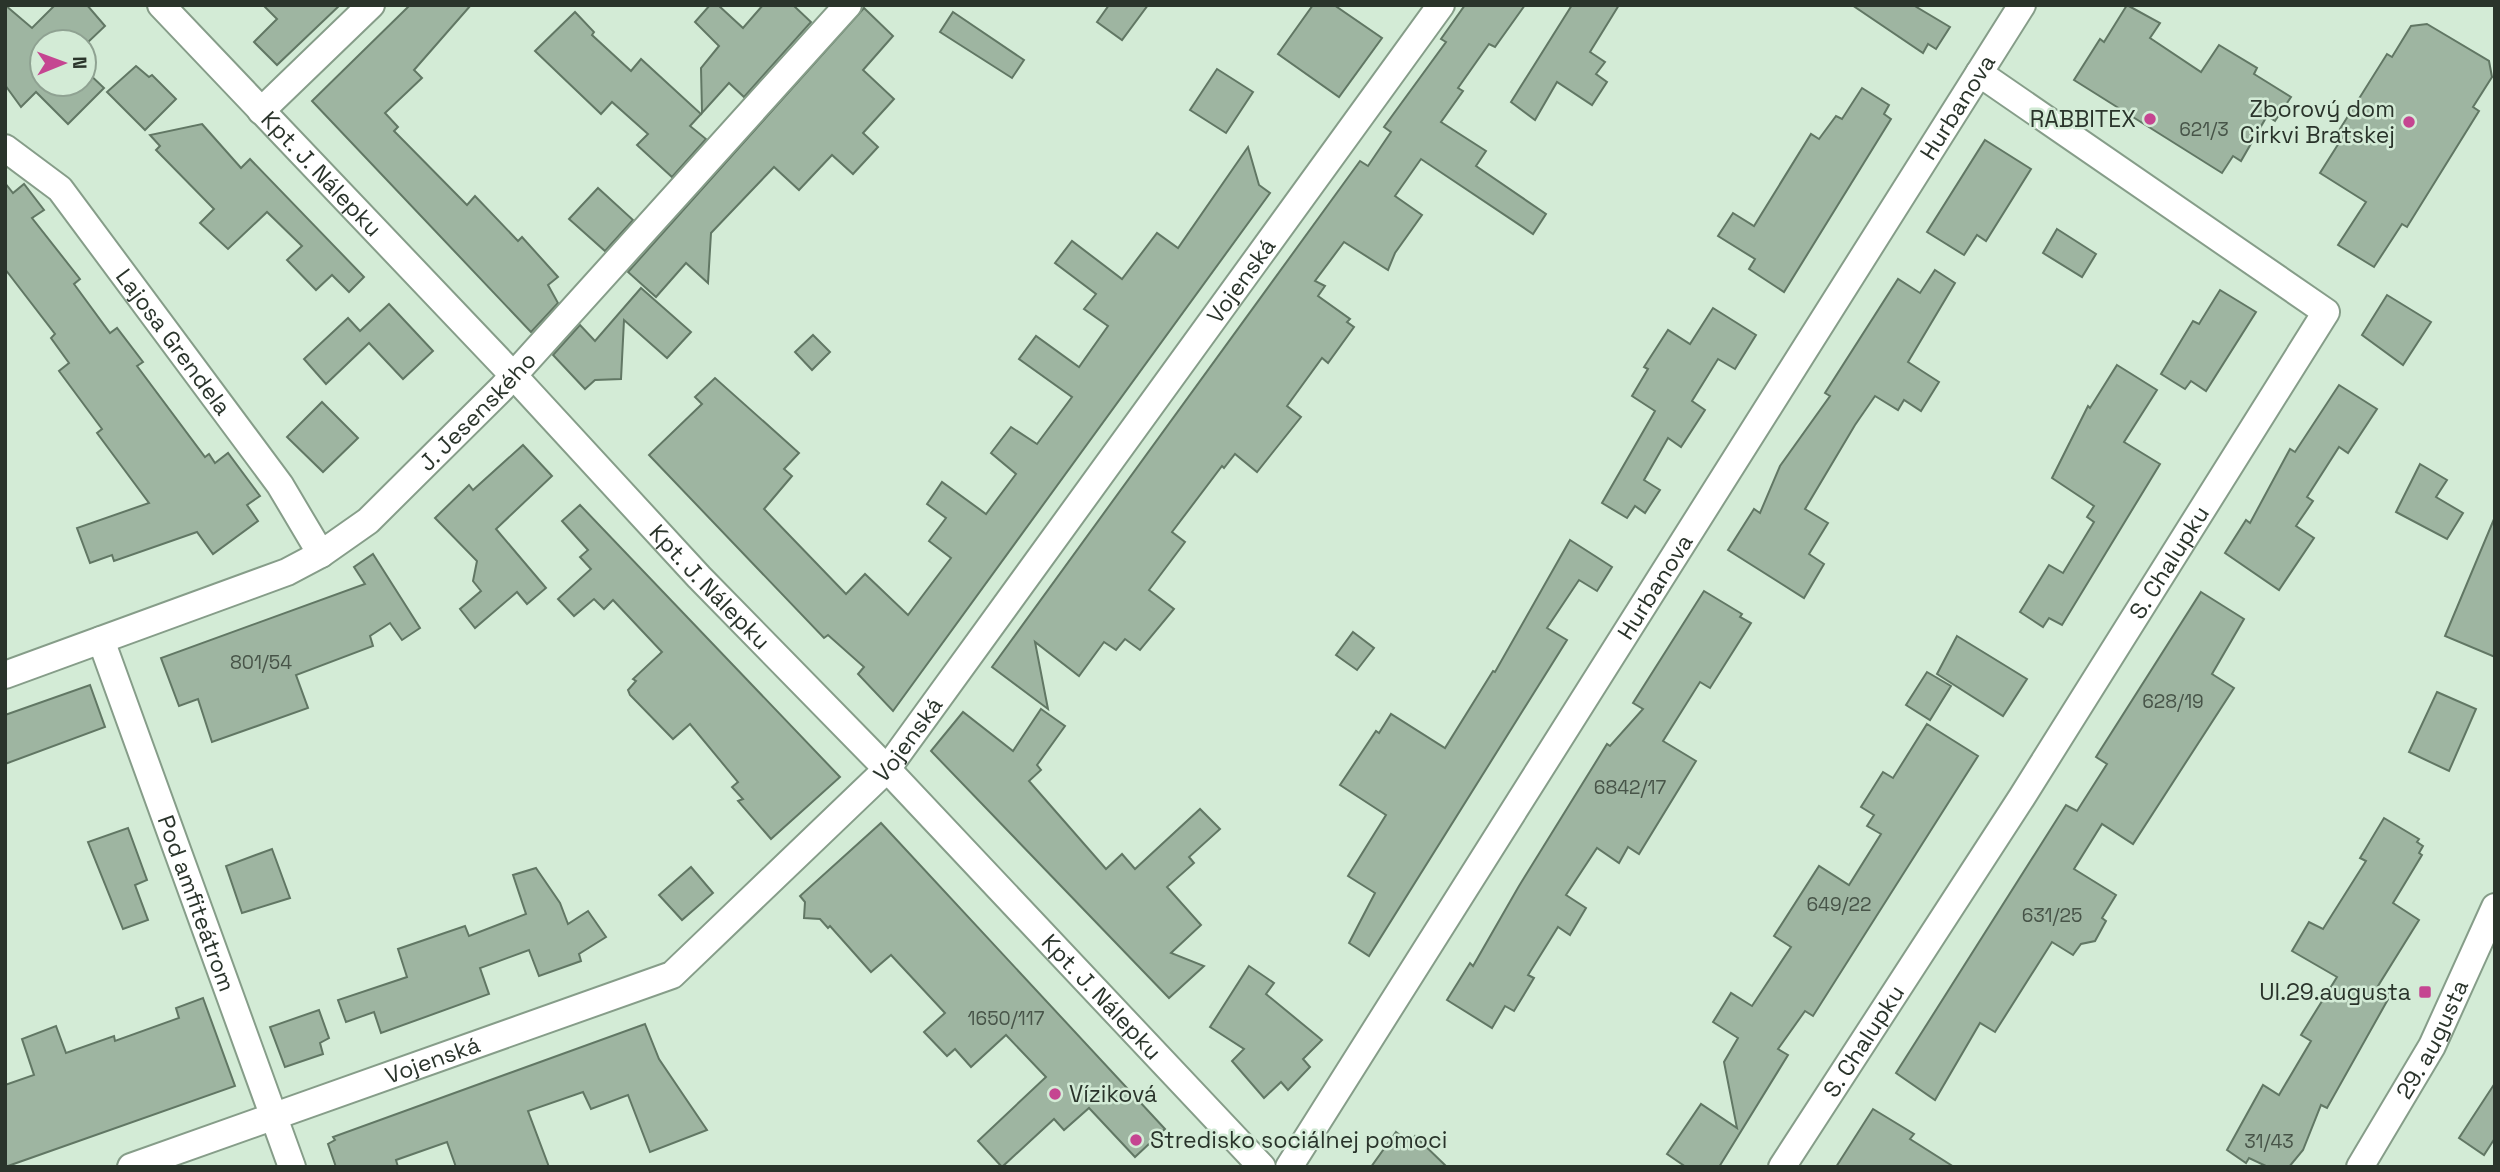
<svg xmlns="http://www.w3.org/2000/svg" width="2500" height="1172" font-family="'Space Grotesk',sans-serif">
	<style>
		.building { fill: #9eb5a1; stroke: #617764; stroke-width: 2 }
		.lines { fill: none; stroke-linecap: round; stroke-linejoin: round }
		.minor-casing { stroke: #869d89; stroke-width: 30 }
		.minor { stroke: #fff; stroke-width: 26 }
		.poi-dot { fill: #c54591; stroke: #d3ebd6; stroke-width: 2.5 }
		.labels { text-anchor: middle; stroke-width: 5; stroke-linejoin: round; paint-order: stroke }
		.number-label { font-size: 19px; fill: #475448 }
		.street-label { font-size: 23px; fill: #2a342b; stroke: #d3ebd6 }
		.poi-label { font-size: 23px; fill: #2a342b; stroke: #d3ebd6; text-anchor: end }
	</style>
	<rect width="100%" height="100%" fill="#d3ebd6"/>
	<!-- building -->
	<g class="building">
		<path d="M5,5l27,23 23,-23h32l18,21 -21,20v-4h-42v42h42v-15l20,19 -36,36 -32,-32 -15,15 -16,-22z"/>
		<path d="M263,5h77l-63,60 -23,-23 23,-23z"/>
		<path d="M410,5h61l-57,65 8,8 -37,35 13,14 -4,4 73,74 8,-9 43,45 4,-4 36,40 -10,8 10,18 -27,29 -219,-231z"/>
		<path d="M710,5h8l25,23 20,-23h30l18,17 -67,75 -15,-14 -27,30 -1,-45 18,-22 -24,-24z"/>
		<path d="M1109,5h39l-26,35 -25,-18z"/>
		<path d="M1313,5h21l48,33 -43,59 -61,-43z"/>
		<path d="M1465,5h60l-30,42 -6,-3 -31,44 5,3 -22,31 45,29 -10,15 70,48 -13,20 -112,-75 -26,37 27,19 -27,38 -7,17 -44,-28 -29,39 10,5 -7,10 32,23 -3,3 7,5 -26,36 -6,-5 -35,48 14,11 -44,55 -22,-18 -11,14 -2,-2 -50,66 13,10 -36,48 25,19 -34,41 -15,-11 -9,11 -12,-8 -25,34 -44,-34 13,67 -56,-42 368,-506 8,5 23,-34 -7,-5 62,-85 -5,-3z"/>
		<path d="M1572,5h47l-29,47 15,10 -9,12 11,8 -15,23 -35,-23 -22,38 -24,-18z"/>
		<path d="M1852,5h61l37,22 -14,22 -8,-5 -5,9z"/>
		<path d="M2127,5l33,18 -10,15 51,34 18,-27 38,23 -3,6 37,23 -16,24 -8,-5 -26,45 -8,-5 -11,17 -148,-93 26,-41 4,3z"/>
		<path d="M864,8l29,28 -30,34 31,29 -31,34 15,14 -25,27 -21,-19 -33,35 -25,-23 -63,66 -3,50 -22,-20 -30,34 -28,-25z"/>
		<path d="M575,12l19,20 -2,3 39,36 10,-12 60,55 -11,12 16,13 -34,38 -35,-32 11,-11 -36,-32 -11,12 -66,-63z"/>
		<path d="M953,12l71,48 -12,18 -72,-46z"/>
		<path d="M2427,24l62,37 3,16 -19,30 6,4 -72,116 -5,-3 -28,43 -36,-22 28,-43 -46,-29 24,-38 -6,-3 49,-78 5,3 19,-31z"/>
		<path d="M136,66l13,11 3,-2 24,24 -31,31 -38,-38z"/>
		<path d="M1217,69l36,23 -27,41 -36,-23z"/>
		<path d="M1862,88l27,17 -5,9 7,5 -107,173 -35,-23 6,-10 -37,-23 15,-23 21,13 57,-92 8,5 17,-23 6,3z"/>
		<path d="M202,124l39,44 9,-9 114,118 -15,15 -17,-17 -16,15 -29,-30 15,-14 -35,-34 -39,37 -28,-26 14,-14 -58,-59 4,-4 -10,-11z"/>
		<path d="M1985,140l46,29 -45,72 -9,-6 -13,20 -37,-23z"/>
		<path d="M1248,147l11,38 11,8 -377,518 -35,-37 6,-7 -36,-32 -4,3 -175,-183 53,-51 -7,-7 20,-19 84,75 -15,16 8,7 -28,33 82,85 19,-20 43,41 43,-57 -22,-17 17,-23 -19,-14 15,-22 44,32 30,-40 -25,-21 20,-26 26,17 35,-47 -53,-38 17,-23 43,31 29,-41 -24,-17 12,-15 -41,-31 17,-22 50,38 35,-46 21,15z"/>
		<path d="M5,183l8,10 11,-9 20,26 -12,8 48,61 -6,5 36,49 7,-5 26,34 -6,4 68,91 4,-3 6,9 13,-10 32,43 -13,9 11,16 -45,33 -16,-22 -83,29 -2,-6 -22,8 -13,-35 72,-25 -52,-70 5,-4 -43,-58 10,-8 -18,-25 4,-4 -50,-65z"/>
		<path d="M598,188l35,32 -28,31 -36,-32z"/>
		<path d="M2057,229l39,25 -14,23 -39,-24z"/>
		<path d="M1935,270l20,13 -47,79 31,20 -18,29 -17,-11 -6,10 -23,-14 -20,29 -50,84 23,14 -19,31 15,10 -20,34 -76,-48 26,-41 6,4 20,-47 50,-70 -5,-3 73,-114 22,14z"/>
		<path d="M641,288l50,44 -24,26 -43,-38 -3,59 -26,1 -10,9 -32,-34 27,-30 15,16z"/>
		<path d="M2220,290l36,22 -50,79 -15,-10 -6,8 -24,-15 32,-53 6,3z"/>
		<path d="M2387,295l44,27 -28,43 -41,-30z"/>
		<path d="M389,304l44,47 -30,28 -34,-36 -43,41 -22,-25 44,-41 12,13z"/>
		<path d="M1713,308l43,27 -21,34 -17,-10 -26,42 13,9 -24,37 -13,-9 -24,42 16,10 -15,23 -10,-7 -8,12 -25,-15 53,-92 -23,-15 16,-27 -4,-2 24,-37 22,14z"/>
		<path d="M813,335l17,17 -18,18 -17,-18z"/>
		<path d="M2117,365l40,25 -33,52 36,22 -98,161 -13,-7 -6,9 -23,-15 29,-47 14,8 31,-51 -7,-5 7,-11 -42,-28 36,-72 2,2z"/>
		<path d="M2339,385l38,24 -29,44 -9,-6 -32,50 6,4 -17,25 18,12 -35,52 -54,-37 21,-33 4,3 40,-74 5,3z"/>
		<path d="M322,402l36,36 -35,34 -36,-35z"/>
		<path d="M523,445l29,31 -56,53 50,59 -19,16 -10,-12 -42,36 -15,-19 21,-18 -8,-10 4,-20 -42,-43 34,-33 4,5z"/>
		<path d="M2420,464l27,16 -11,17 27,16 -16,26 -51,-27z"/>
		<path d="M580,505l260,272 -69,62 -33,-38 5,-2 -11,-12 6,-5 -48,-58 -17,15 -43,-44 -2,-5 8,-9 -3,-2 29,-27 -49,-52 -9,9 -10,-10 -20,17 -16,-17 33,-30 -11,-12 8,-7 -26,-29z"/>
		<path d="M2494,519h1v138l-50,-21z"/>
		<path d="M1570,540l42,27 -15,24 -18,-11 -32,48 20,12 -198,316 -20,-13 26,-50 -27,-17 38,-61 -46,-30 36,-54 3,2 12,-19 54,34 48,-77 2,1z"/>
		<path d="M373,554l47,74 -18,12 -12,-17 -20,13 3,10 -77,29 12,33 -96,34 -14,-43 -19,7 -18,-48 204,-74 -11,-17z"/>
		<path d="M1704,591l38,23 -2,3 11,6 -41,65 -10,-6 -37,59 33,20 -57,93 -11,-7 -9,16 -22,-15 -31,47 20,13 -16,27 -12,-8 -30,48 6,3 -20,33 -9,-5 -13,22 -45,-28 23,-37 3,3 46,-80 88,-142 3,2 33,-37 -10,-6z"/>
		<path d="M2201,592l43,27 -32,55 22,14 -101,156 -31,-20 -28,45 42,26 -14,23 4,3 -11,20 -14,3 -8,11 -21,-13 -57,90 -15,-9 -45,77 -39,-27 170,-268 11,6 30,-47 -11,-7z"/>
		<path d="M1353,632l21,16 -17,22 -21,-15z"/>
		<path d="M1957,636l70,43 -24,37 -66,-42z"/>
		<path d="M1927,672l24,14 -21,34 -24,-15z"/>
		<path d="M90,685l15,42 -100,37v-49z"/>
		<path d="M2437,692l39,17 -27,62 -40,-19z"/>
		<path d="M1041,709l24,17 -28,39 4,5 -12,11 77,88 16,-15 13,15 65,-60 20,20 -31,28 5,6 -27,24 34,38 -30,28 33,13 -35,32 -238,-247 32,-39 50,39z"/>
		<path d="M1927,724l51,32 -165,260 -8,-5 -27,38 10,6 -69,112h-33l-19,-13 34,-50 36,24 -13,-66 14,-24 -25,-16 18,-29 21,13 39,-59 -17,-11 45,-70 30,19 32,-51 -14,-8 7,-11 -13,-8 22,-35 10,6z"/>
		<path d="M2384,818l35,21 -2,3 6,4 -4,7 3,2 -29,48 26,17 -41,66 13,8 -64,114 -6,-3 -18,45 -14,17h-21l-19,-9 -3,5 -19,-13 36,-65 16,10 32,-54 -10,-6 36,-58 -45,-26 17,-29 14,7 43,-68 -6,-3z"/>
		<path d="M881,823l284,306 -30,28 -46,-49 -25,22 -10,-11 -52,48 -24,-26 68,-64 -40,-42 -35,32 -16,-18 -8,7 -23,-24 21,-19 -54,-58 -20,17 -41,-46 -2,2 -8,-9 -16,-1 1,-16 -5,-6z"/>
		<path d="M128,828l19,52 -12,5 13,35 -25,9 -35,-87z"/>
		<path d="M272,849l18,49 -48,15 -16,-47z"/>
		<path d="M691,867l22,26 -31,27 -23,-25z"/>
		<path d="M536,868l24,35 8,21 20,-13 18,26 -27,17 2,7 -42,15 -10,-26 -49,18 9,26 -108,39 -7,-21 -28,10 -8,-22 69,-23 -9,-28 67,-23 4,10 57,-22 -13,-39z"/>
		<path d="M1249,966l25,17 -8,11 56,46 -19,19 7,8 -22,23 -7,-8 -17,16 -32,-37 12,-12 -34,-22z"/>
		<path d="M203,998l32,88 -230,81v-82l29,-10 -12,-36 34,-13 10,27 48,-17 1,5 64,-23 -3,-10z"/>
		<path d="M319,1010l10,28 -9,5 3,11 -38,13 -15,-40z"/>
		<path d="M645,1024l14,35 48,71 -57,22 -22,-57 -37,14 -8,-17 -55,19 21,56h-93l-9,-25 -51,18 2,7h-62l-8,-23 7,-4 -2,-3z"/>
		<path d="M2495,1083v55l-11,17 -25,-17z"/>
		<path d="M1873,1109l41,25 -4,5 44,28h-118z"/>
		<path d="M1396,1132l14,11 5,-7 32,31h-76z"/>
	</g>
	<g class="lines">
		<defs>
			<g id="minor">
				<path id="s1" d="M161,5l352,370 186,202 188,192 375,398"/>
				<path d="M261,111l110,-106"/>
				<path id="s2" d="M5,148l55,41 220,296 41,69"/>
				<path id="s3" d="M101,640l191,527"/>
				<path id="s4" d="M5,675l282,-103 34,-18 47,-33 134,-133 346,-383"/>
				<path id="s5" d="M131,1167l541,-192 215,-206 554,-764"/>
				<path id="s6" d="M1289,1167l733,-1162"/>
				<path id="s7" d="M1782,1167l240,-370 304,-485 -347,-239"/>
				<path id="s8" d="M2360,1167l72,-121 63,-139"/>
			</g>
		</defs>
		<!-- minor casing -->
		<use href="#minor" class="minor-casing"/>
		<!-- minor -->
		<use href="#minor" class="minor"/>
	</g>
	<!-- markers -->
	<g class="poi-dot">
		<circle cx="2150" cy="119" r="7"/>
		<circle cx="2409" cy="122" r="7"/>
		<rect x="2418" y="985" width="14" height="14" rx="3.5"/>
		<circle cx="1055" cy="1094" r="7"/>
		<circle cx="1136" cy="1140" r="7"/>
	</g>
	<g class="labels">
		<!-- number labels -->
		<g class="number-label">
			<text x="2204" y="136">621/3</text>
			<text x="261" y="669">801/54</text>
			<text x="2173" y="708">628/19</text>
			<text x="1630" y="794">6842/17</text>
			<text x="1839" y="911">649/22</text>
			<text x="2052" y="922">631/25</text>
			<text x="1006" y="1025">1650/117</text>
			<text x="2269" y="1148">31/43</text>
		</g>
		<!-- street labels -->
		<g class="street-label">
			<text dy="8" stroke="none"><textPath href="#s6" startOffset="1253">Hurbanova</textPath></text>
			<text dy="8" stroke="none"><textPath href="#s1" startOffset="233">Kpt. J. Nálepku</textPath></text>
			<text dy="8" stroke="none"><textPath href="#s5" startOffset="1475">Vojenská</textPath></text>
			<text dy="8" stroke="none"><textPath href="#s2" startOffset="259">Lajosa Grendela</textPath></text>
			<text dy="8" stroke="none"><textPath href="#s4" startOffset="551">J. Jesenského</textPath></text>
			<text dy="8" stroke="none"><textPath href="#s7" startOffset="718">S. Chalupku</textPath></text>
			<text dy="8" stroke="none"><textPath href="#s6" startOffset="686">Hurbanova</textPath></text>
			<text dy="8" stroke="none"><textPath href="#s1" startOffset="800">Kpt. J. Nálepku</textPath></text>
			<text dy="8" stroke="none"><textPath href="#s5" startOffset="908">Vojenská</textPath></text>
			<text dy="8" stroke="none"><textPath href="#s3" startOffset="280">Pod amfiteátrom</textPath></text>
			<text dy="8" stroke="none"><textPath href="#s1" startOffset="1367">Kpt. J. Nálepku</textPath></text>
			<text dy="8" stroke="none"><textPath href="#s8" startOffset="147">29. augusta</textPath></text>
			<text dy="8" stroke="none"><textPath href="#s7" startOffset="150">S. Chalupku</textPath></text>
			<text dy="8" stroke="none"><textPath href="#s5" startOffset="320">Vojenská</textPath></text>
		</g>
		<!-- poi labels -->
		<g class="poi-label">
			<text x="2395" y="117">Zborový dom<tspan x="2395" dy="26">Cirkvi Bratskej</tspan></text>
			<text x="2136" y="127">RABBITEX</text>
			<text x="2411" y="1000">Ul.29.augusta</text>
			<text x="1069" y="1102" text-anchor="start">Víziková</text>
			<text x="1150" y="1148" text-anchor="start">Stredisko sociálnej pomoci</text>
		</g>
	</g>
	<!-- border -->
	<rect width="2500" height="1172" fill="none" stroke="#2a342b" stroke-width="14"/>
	<!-- north arrow -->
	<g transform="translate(63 63) rotate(89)"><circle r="33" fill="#d3ebd6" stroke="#8fa292" stroke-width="2"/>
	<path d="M0-5L12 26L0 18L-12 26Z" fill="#c54591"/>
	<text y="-10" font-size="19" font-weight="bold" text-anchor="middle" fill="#2a342b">N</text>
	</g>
</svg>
